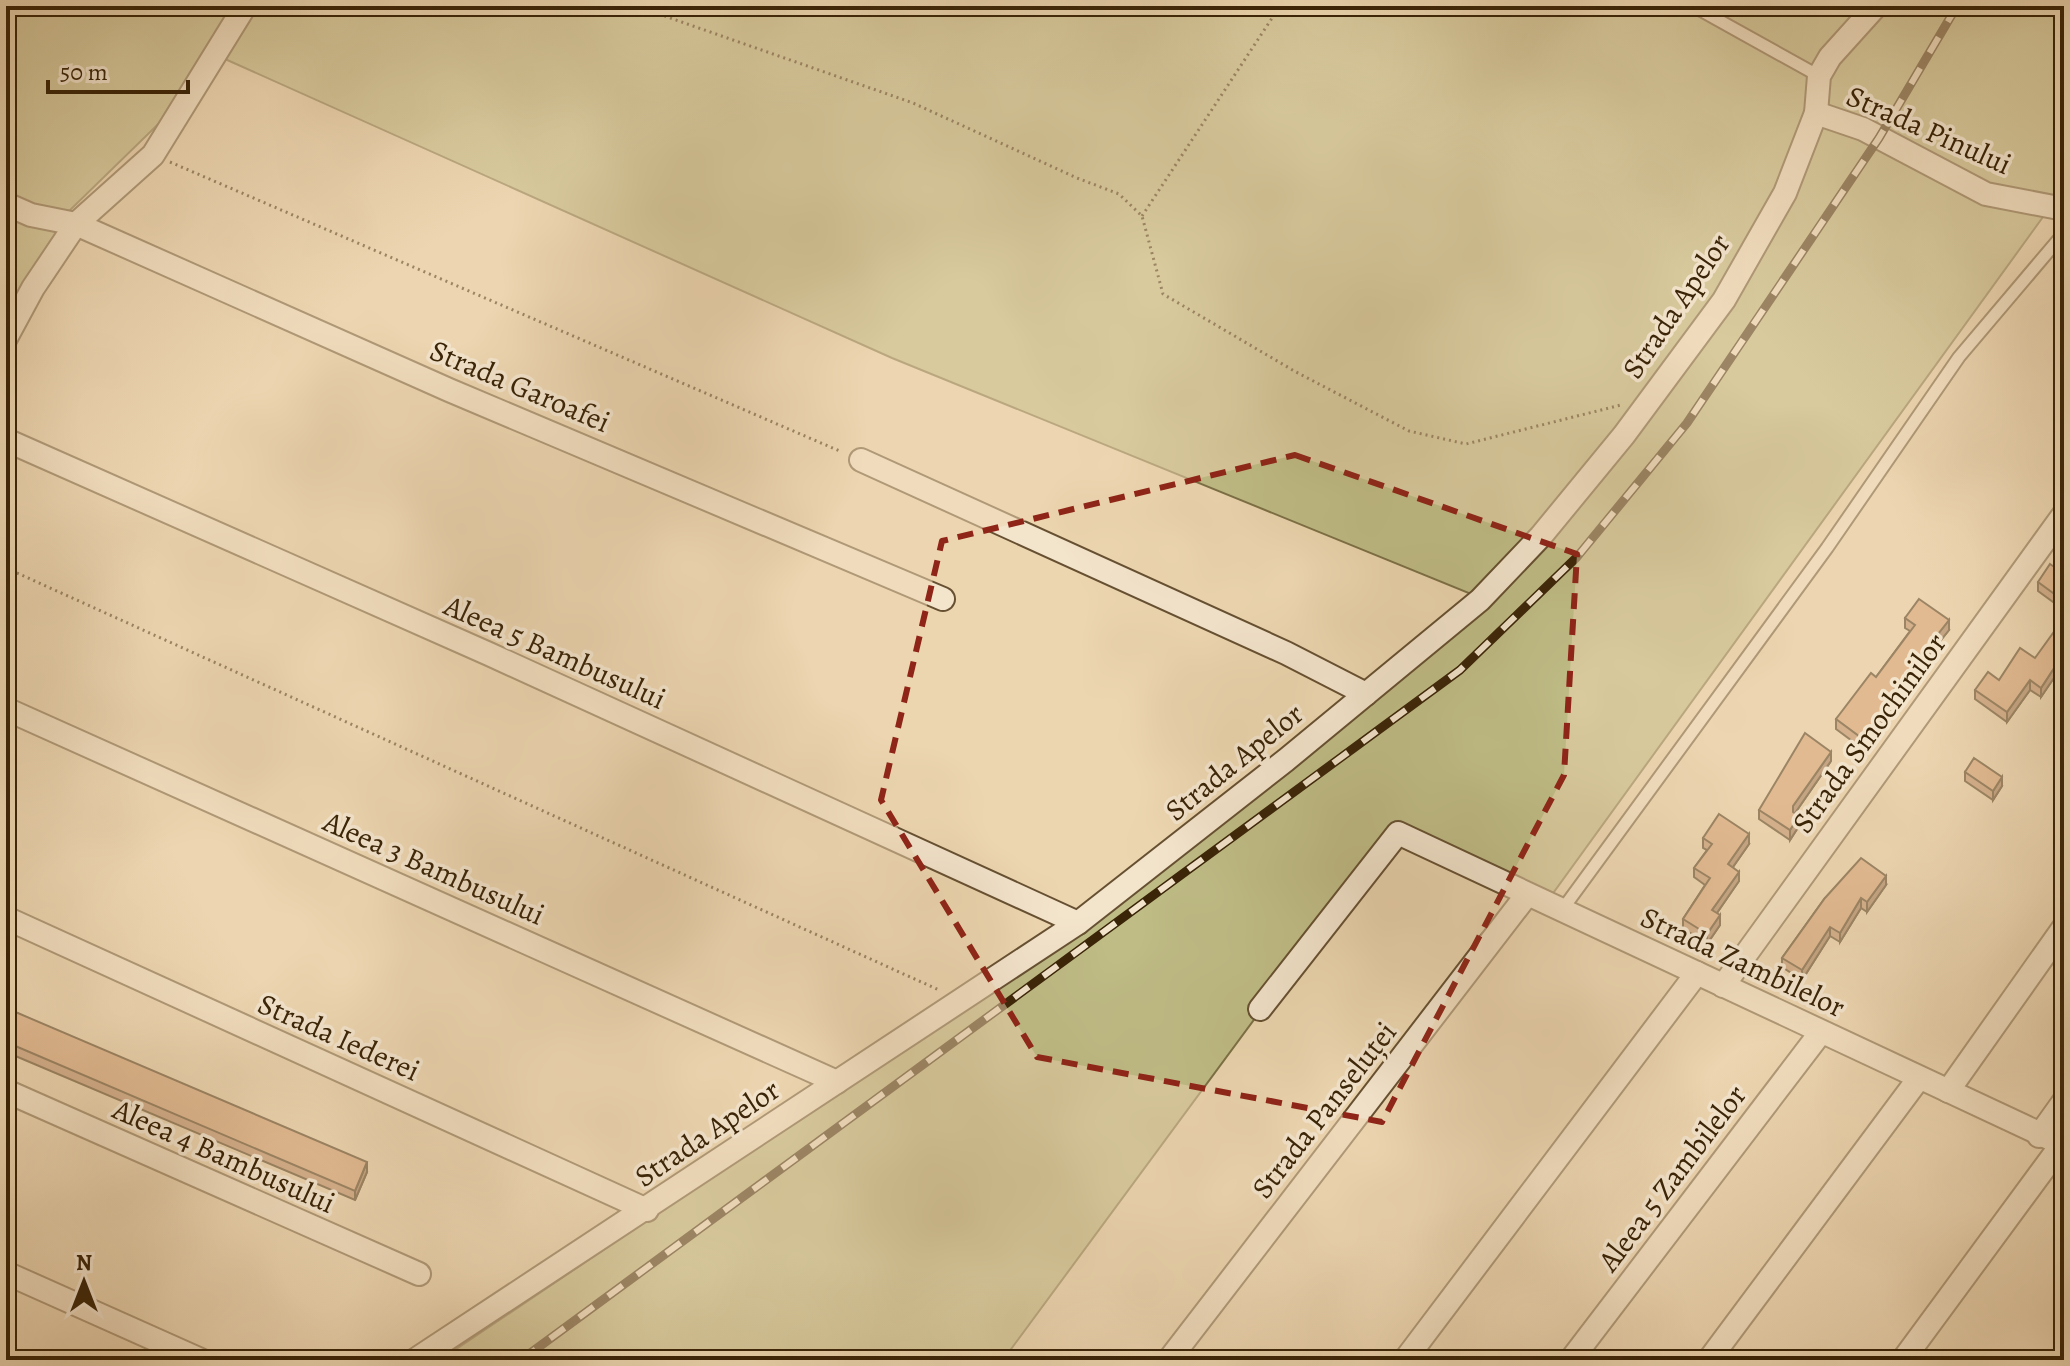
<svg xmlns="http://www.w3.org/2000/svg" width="2070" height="1366" font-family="Alegreya,serif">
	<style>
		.green { fill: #bfbc86; stroke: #7c7046; stroke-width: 2 }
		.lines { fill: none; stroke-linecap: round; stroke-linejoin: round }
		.lane-casing { stroke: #665031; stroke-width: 15 }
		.street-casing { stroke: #665031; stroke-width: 26 }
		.path { stroke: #3a2407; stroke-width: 3; stroke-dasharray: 2 4; stroke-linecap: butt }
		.lane { stroke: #f3e4cc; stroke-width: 11 }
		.street { stroke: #f3e4cc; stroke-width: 22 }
		.rail-casing { stroke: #3a2407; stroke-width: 9 }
		.rail { stroke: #f3e4cc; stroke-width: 6; stroke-dasharray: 18; stroke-linecap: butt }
		.wall { fill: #b5845f; stroke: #3a2407; stroke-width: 2 }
		.shaded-wall { fill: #946b4d; stroke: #3a2407; stroke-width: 2 }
		.building { fill: #d3996e; stroke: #3a2407; stroke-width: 2 }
		.marked { fill: none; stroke: #8f2418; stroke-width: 6; stroke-dasharray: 16 10; stroke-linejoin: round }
		.labels { text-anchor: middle; stroke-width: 7; stroke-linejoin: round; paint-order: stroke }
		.street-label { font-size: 30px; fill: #3a2407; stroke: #f3e4cc }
	</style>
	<rect width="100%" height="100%" fill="#ecd6b0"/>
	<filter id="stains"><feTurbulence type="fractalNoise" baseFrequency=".0025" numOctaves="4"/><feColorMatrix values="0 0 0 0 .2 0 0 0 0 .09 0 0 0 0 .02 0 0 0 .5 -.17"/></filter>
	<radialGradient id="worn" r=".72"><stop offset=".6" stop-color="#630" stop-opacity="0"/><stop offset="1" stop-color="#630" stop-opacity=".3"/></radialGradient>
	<!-- green -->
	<path class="green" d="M6,6h2058v182l-513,708 -163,-58 -385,522h-563l696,-469 350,-291 -594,-242 -667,-299 -156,152 -63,112z"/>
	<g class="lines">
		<defs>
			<g id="lane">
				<path d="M1693,6l126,70"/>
				<path d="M1562,910l265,-362 132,-191 105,-124"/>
			</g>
			<g id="street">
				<path d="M1816,113l47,16 123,65 78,15"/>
				<path d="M6,204l25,11 45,9 373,166 494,209"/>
				<path d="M6,338l27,-50 43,-64 77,-69 92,-149"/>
				<path d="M6,440l483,214 589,269"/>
				<path d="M861,460l425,193 80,41"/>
				<path d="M6,709l831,373"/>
				<path d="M6,918l641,292"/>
				<path d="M1723,986l341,-472"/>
				<path d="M1260,1009l138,-176 666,312"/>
				<path d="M6,1091l413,183"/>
				<path d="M1948,1091l116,-164"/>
				<path d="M2039,1136l25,-35"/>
				<path d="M6,1273l195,87"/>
				<path d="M415,1360l663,-437 208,-163 194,-160 61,-64 83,-101 100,-135 61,-107 31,-80 3,-37 11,-19 46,-51"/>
				<path d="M1169,1360l357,-464"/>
				<path d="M1405,1360l292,-387"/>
				<path d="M1571,1360l250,-328"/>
				<path d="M1709,1360l210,-282"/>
				<path d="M1903,1360l159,-216"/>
			</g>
		</defs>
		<!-- lane casing -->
		<use href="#lane" class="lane-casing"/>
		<!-- street casing -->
		<use href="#street" class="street-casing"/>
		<!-- path -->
		<g class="path">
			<path d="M636,6l277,97 164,75 42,16 23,22 21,78 133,78 113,59 57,13 155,-39"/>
			<path d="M170,162l672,290"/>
			<path d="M1142,216l138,-210"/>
			<path d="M6,568l933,422"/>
		</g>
		<!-- lane -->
		<use href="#lane" class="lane"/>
		<!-- street -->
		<use href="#street" class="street"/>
		<defs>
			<path id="rail" d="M521,1360l939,-690 117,-113 110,-134 192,-285 78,-132"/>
		</defs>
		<!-- rail casing -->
		<use href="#rail" class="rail-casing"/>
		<!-- rail -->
		<use href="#rail" class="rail"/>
	</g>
	<!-- wall -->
	<g class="wall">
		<path d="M2064,574v36l-26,-19v-9z"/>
		<path d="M1905,618l44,12 -51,64v8l-35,47 -27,-20v-10l40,-42 34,-46 -5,-3z"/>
		<path d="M2064,635v36l-4,-2 -19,28 -11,-7 -23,32 -32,-23v-9l24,-10 36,-22z"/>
		<path d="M1831,761l-36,52 4,13 -9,14 -31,-21v-9z"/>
		<path d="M1965,772l37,14 -9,14 -28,-19z"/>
		<path d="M1703,838l46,6 -16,23 6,14 -22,32 3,12 -13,19 -24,-16v-9l22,-34 -11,-8v-9l13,-18 -4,-2z"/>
		<path d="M1886,885l-19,27 -6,-4 -21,34 -10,-6 -28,44 -20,-13v-9l43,-60z"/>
		<path d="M6,1008l361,164 -12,28 -349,-148z"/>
	</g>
	<!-- shaded-wall -->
	<g class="shaded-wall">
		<path d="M1949,620v10l-51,64v8l-35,47v-10l31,-49z"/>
		<path d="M2060,659v10l-19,28v-9z"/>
		<path d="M2030,680v10l-23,32v-10z"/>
		<path d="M1831,752v9l-38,55v-10z"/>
		<path d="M2002,777v9l-9,14v-9z"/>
		<path d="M1799,816v10l-9,14v-10z"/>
		<path d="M1749,834v10l-21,30v-10z"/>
		<path d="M1739,872v9l-27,39v-10z"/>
		<path d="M1886,876v9l-19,27v-10z"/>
		<path d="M1861,898v10l-21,34v-9z"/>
		<path d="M1720,915v10l-13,19v-10z"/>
		<path d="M1830,927v9l-28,44v-10z"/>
		<path d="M367,1162v10l-12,28v-9z"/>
	</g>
	<!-- building -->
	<g class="building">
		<path d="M2050,564l14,10v27l-26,-19z"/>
		<path d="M1919,599l30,21 -55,70 4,3 -35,46 -27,-20 35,-46 5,4 39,-52 -10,-7z"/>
		<path d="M2056,629l8,6v27l-4,-3 -19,29 -11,-8 -23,32 -32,-22 13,-18 11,8 21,-32 15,10z"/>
		<path d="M1805,733l26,19 -38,54v6l6,4 -9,14 -31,-20z"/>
		<path d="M1974,758l28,19 -9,14 -28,-19z"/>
		<path d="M1719,814l30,20 -21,30 11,8 -27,38 8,5 -13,19 -24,-15 27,-41 -16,-10 18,-24 -9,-6z"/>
		<path d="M1861,858l25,18 -19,26 -6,-4 -21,35 -10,-6 -28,43 -20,-12 43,-60z"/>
		<path d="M6,1008l361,154 -12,29 -349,-149z"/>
	</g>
	<!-- marked area -->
	<path d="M0 0H2070V1366H0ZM1295,455l282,99 -13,221 -182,347 -345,-65 -156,-257 61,-259z" fill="#ecd6b0" fill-opacity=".55" fill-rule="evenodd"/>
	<path class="marked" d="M1295,455l282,99 -13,221 -182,347 -345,-65 -156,-257 61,-259z"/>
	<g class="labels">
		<!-- street labels -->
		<g class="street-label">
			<text transform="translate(1929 130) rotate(24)" y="10">Strada Pinului</text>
			<text transform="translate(1676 306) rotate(-56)" y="10">Strada Apelor</text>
			<text transform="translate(520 386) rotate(23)" y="10">Strada Garoafei</text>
			<text transform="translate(555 652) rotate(24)" y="10">Aleea 5 Bambusului</text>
			<text transform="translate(1869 733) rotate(-54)" y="10">Strada Smochinilor</text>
			<text transform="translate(1234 762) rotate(-39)" y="10">Strada Apelor</text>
			<text transform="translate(434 868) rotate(24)" y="10">Aleea 3 Bambusului</text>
			<text transform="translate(1743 962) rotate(25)" y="10">Strada Zambilelor</text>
			<text transform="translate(339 1037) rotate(24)" y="10">Strada Iederei</text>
			<text transform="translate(1324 1110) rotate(-52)" y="10">Strada Panseluței</text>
			<text transform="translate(707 1133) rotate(-34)" y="10">Strada Apelor</text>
			<text transform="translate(224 1156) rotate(24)" y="10">Aleea 4 Bambusului</text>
			<text transform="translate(1672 1178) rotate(-53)" y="10">Aleea 5 Zambilelor</text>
		</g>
	</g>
	<!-- margin -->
	<rect width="2070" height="1366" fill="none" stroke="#ecd6b0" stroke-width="32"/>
	<rect x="8" y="8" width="2054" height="1350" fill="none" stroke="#3a2407" stroke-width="4"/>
	<rect x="16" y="16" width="2038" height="1334" fill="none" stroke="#3a2407" stroke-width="2"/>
	<!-- north arrow -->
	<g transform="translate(84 1282)" stroke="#f3e4cc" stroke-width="6" paint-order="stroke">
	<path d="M0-6L14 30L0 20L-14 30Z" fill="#3a2407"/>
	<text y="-12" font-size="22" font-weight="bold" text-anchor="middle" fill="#3a2407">N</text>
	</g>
	<!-- scale -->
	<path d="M48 80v12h140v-12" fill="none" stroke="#3a2407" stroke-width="4"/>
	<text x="60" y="80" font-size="24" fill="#3a2407" stroke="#f3e4cc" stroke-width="6" paint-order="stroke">50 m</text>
	<rect width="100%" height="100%" filter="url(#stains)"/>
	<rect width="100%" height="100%" fill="url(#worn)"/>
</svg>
